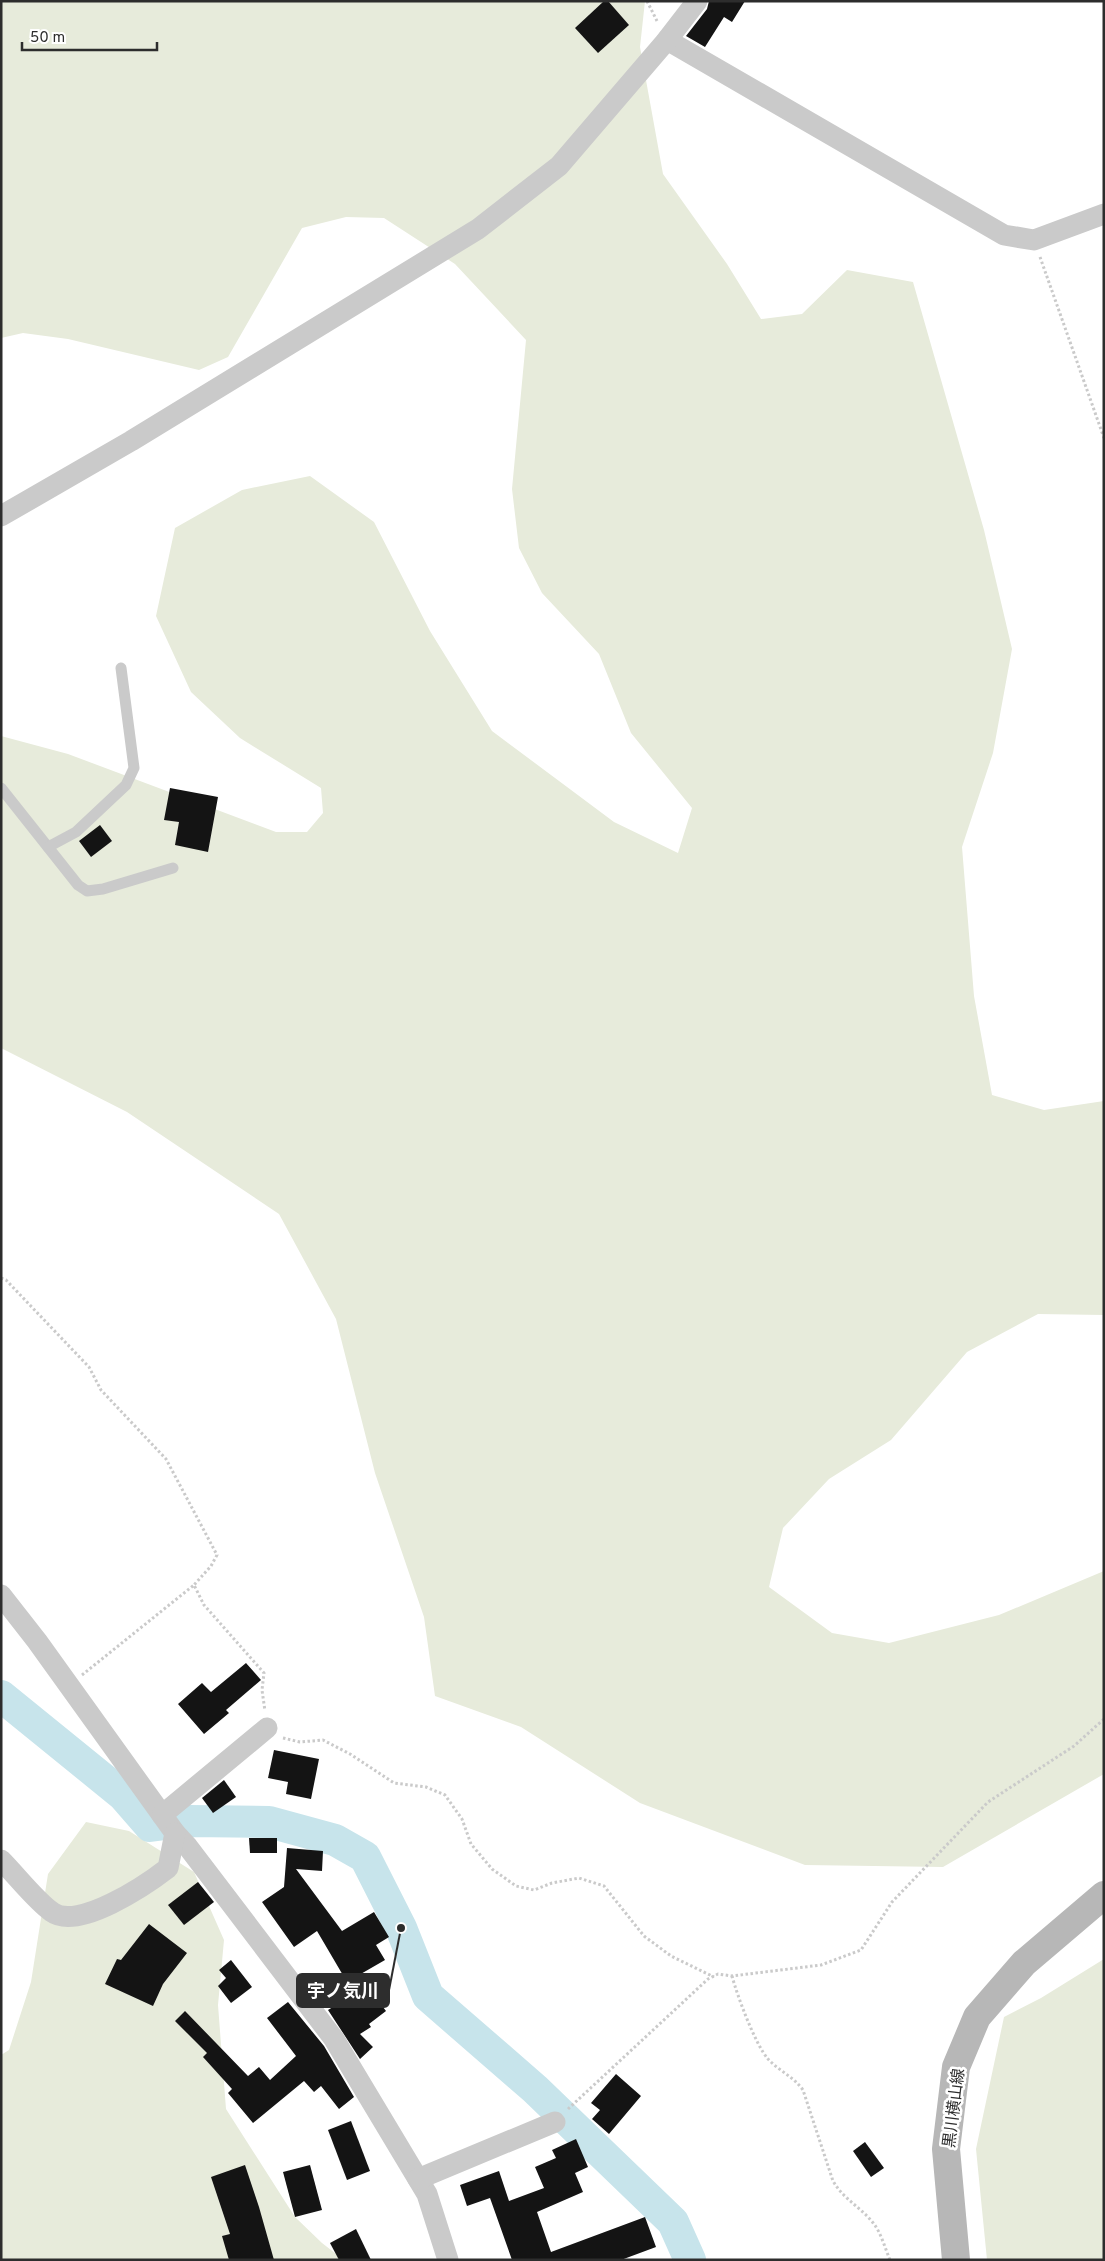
<svg xmlns="http://www.w3.org/2000/svg" width="1105" height="2261" font-family="Overpass,'Noto Sans JP',sans-serif">
	<style>
		.green { fill: #e7ebdb }
		.lines { fill: none; stroke-linecap: round; stroke-linejoin: round }
		.river { stroke: #c7e4eb; stroke-width: 32 }
		.building { fill: #141414 }
		.path { stroke: #cacaca; stroke-width: 3; stroke-dasharray: 2.5 2.5; stroke-linecap: butt }
		.lane { stroke: #cacaca; stroke-width: 11 }
		.street { stroke: #cacaca; stroke-width: 21 }
		.secondary { stroke: #b7b7b7; stroke-width: 28 }
		.labels { text-anchor: middle; stroke-width: 5; stroke-linejoin: round; paint-order: stroke }
		.street-label { font-size: 16px; fill: #2d2d2d; stroke: #fff }
		.leader { fill: none; stroke: #2d2d2d; stroke-width: 2 }
		.callout-dot { fill: #2d2d2d; stroke: #fff; stroke-width: 2 }
		.callout { fill: #2d2d2d; stroke: #2d2d2d; stroke-width: 2 }
		.callout-label { font-size: 18px; text-anchor: middle; font-weight: bold; fill: #fff }
	</style>
	<rect width="100%" height="100%" fill="#fff"/>
	<!-- green -->
	<g class="green">
		<path d="M1,1h644l-5,46 23,127 64,90 34,55 41,-5 45,-44 66,12 71,248 28,119 -19,104 -31,94 12,149 18,99 52,15 60,-9v214l-66,-1 -71,38 -76,88 -62,39 -46,49 -14,59 63,46 57,10 110,-28 105,-44v203l-161,93 -138,-2 -165,-62 -119,-76 -86,-31 -11,-79 -49,-144 -39,-154 -57,-105 -152,-102 -126,-64v-312l67,18 208,78h31l16,-19 -2,-25 -81,-50 -49,-46 -35,-76 19,-88 67,-38 68,-14 64,46 56,109 62,100 122,91 64,31 14,-45 -61,-75 -32,-79 -57,-61 -23,-45 -7,-59 14,-149 -71,-76 -71,-46 -38,-1 -44,11 -74,129 -29,13 -131,-31 -45,-6 -22,5z"/>
		<path d="M86,1822l43,9 65,41 30,68 -6,65 8,104 69,108 27,26 22,17h-343v-205l8,-5 22,-68 17,-108z"/>
		<path d="M1104,1959v301h-117l-11,-111 28,-132 37,-19z"/>
	</g>
	<g class="lines">
		<!-- river -->
		<path class="river" d="M1,1696l122,99 27,31 39,-5 80,1 66,18 30,17 36,71 27,68 107,93 138,133 17,38"/>
	</g>
	<!-- building -->
	<g class="building">
		<path d="M604,1h4l21,24 -31,28 -23,-25z"/>
		<path d="M709,1h36l-13,21 -8,-5 -19,30 -19,-11 21,-27z"/>
		<path d="M170,788l48,9 -10,55 -33,-7 4,-23 -15,-2z"/>
		<path d="M100,825l12,16 -21,16 -12,-16z"/>
		<path d="M246,1663l15,17 -35,30 3,3 -25,21 -26,-30 24,-21 9,9z"/>
		<path d="M274,1750l45,9 -8,40 -25,-5 2,-12 -20,-4z"/>
		<path d="M224,1780l12,17 -23,16 -11,-15z"/>
		<path d="M249,1838h28v15h-27z"/>
		<path d="M287,1848l36,3 -1,20 -26,-2 46,62 32,-19 15,25 -13,8 9,15 -26,15 27,36 -17,13 2,3 -11,7 13,13 -13,12 -32,-49 26,-16 -37,-63 -23,16 -32,-45 22,-15z"/>
		<path d="M198,1882l16,20 -30,23 -16,-20z"/>
		<path d="M149,1924l38,29 -24,31 -10,22 -48,-22 12,-25 4,1z"/>
		<path d="M231,1960l21,27 -21,16 -13,-17 8,-8 -7,-8z"/>
		<path d="M288,2002l36,44 30,51 -15,12 -18,-23 -7,6 -10,-11 -51,42 -25,-30 4,-4 -29,-32 4,-4 -32,-32 10,-10 63,65 11,-9 11,13 26,-24 -29,-38z"/>
		<path d="M616,2074l25,22 -32,38 -17,-15 8,-9 -9,-7z"/>
		<path d="M351,2121l19,50 -23,9 -19,-50z"/>
		<path d="M576,2139l12,28 -13,6 8,19 -46,20 14,40 94,-35 11,30 -35,13h-109l-22,-62 -23,8 -7,-21 39,-14 10,30 35,-13 -9,-21 21,-9 -4,-8z"/>
		<path d="M865,2142l19,26 -13,9 -18,-26z"/>
		<path d="M245,2165l14,42 15,53h-45l-7,-24 8,-2 -19,-57z"/>
		<path d="M310,2165l12,45 -27,7 -12,-45z"/>
		<path d="M356,2229l15,31h-32l-9,-17z"/>
	</g>
	<g class="lines">
		<!-- path -->
		<g class="path">
			<path d="M647,1l10,20"/>
			<path d="M1040,257l64,181"/>
			<path d="M1,1278l5,2 83,87 12,23 65,69 51,96 -6,11 -17,19"/>
			<path d="M82,1675l112,-90 10,20 60,68 -2,17 3,21"/>
			<path d="M283,1738l17,4 23,-2 27,14 44,29 32,4 19,8 17,24 9,25 21,25 24,17 18,4 18,-7 27,-5 25,8 40,50 27,20 43,21"/>
			<path d="M732,1976c5,19 23,68 36,83 11,12 26,18 35,31l30,91c11,19 28,26 41,43 7,9 11,24 16,36"/>
			<path d="M568,2109l140,-130 10,-5 14,2 89,-11 40,-15 31,-48 96,-100 86,-56 30,-27"/>
		</g>
		<!-- lane -->
		<g class="lane">
			<path d="M1,788l77,97 9,6 16,-2 70,-21"/>
			<path d="M48,847l28,-15 50,-47 8,-17 -13,-100"/>
		</g>
		<!-- street -->
		<g class="street">
			<path d="M667,40l337,195 30,5 70,-26"/>
			<path d="M1,516l130,-75 347,-212 81,-63 108,-126 30,-39"/>
			<path d="M1,1595l36,46 138,192 13,14 146,192 93,155 21,66"/>
			<path d="M162,1815l105,-87"/>
			<path d="M1,1860c15,15 35,41 51,52 26,19 94,-27 116,-44l7,-35"/>
			<path d="M418,2179l137,-57"/>
		</g>
		<!-- secondary -->
		<path class="secondary" d="M956,2260l-10,-111 10,-82 21,-50 47,-54 80,-68"/>
	</g>
	<g class="labels">
		<!-- street labels -->
		<g class="street-label">
			<text transform="translate(953 2108) rotate(-83)" y="6">黒川横山線</text>
		</g>
	</g>
	<!-- callouts -->
	<path class="leader" d="M401 1928L389 1990"/>
	<circle class="callout-dot" cx="401" cy="1928" r="5"/>
	<rect class="callout" x="297" y="1974" width="92" height="33" rx="5"/>
	<g class="callout-label">
		<text x="343" y="1997">宇ノ気川</text>
	</g>
	<!-- border -->
	<rect width="1105" height="2261" fill="none" stroke="#2d2d2d" stroke-width="5"/>
	<!-- scale -->
	<path d="M22 42v8h135v-8" fill="none" stroke="#2d2d2d" stroke-width="2.5"/>
	<text x="30" y="42" font-size="15" fill="#2d2d2d" stroke="#ffffff" stroke-width="4" paint-order="stroke">50 m</text>
</svg>
